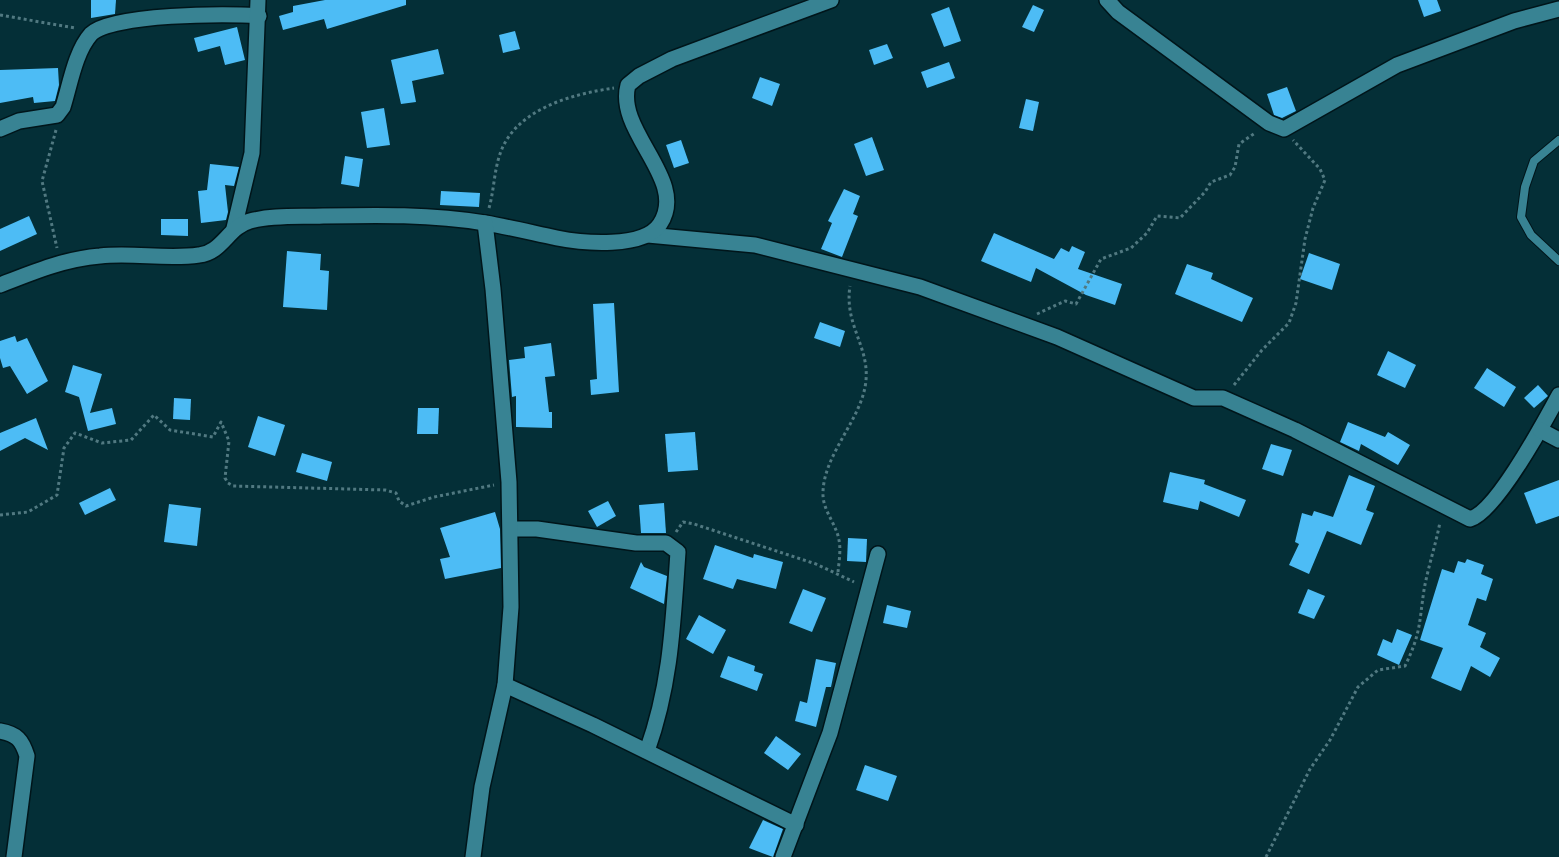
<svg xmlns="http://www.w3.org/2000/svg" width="1559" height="857" font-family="Poppins,sans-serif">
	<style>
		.building { fill: #4dbcf5 }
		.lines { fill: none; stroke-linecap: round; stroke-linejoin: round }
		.lane-casing { stroke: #00151a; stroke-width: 10 }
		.street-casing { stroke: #00151a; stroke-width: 18 }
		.path { stroke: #517981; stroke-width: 3; stroke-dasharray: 3 3; stroke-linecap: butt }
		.lane { stroke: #388393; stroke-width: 8 }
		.street { stroke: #388393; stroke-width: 15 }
	</style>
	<rect width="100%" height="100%" fill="#042f37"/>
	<!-- building -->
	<g class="building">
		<path d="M91,0h25l-1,14 -24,4z"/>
		<path d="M325,0h81v5l-79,24 -3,-10 -41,11 -4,-14 14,-4v-6z"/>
		<path d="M1418,0h19l4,11 -17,6z"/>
		<path d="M1033,5l11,5 -10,22 -12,-5z"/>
		<path d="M949,7l12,34 -17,6 -13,-33z"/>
		<path d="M237,27l8,33 -20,5 -5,-19 -22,6 -4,-14z"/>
		<path d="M515,31l5,18 -17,4 -4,-18z"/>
		<path d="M887,44l6,14 -19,7 -5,-15z"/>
		<path d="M438,49l6,25 -32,7 4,21 -15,2 -10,-44z"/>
		<path d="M949,62l6,16 -28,10 -6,-16z"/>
		<path d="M58,68l1,17 -4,16 -21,2 -1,-6 -33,6v-33z"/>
		<path d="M760,77l20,7 -8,22 -20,-8z"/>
		<path d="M1287,87l9,24 -14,7 -8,-3 -7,-21z"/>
		<path d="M1026,99l13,3 -6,29 -14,-3z"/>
		<path d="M384,108l6,37 -23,3 -6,-36z"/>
		<path d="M872,137l12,33 -18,6 -12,-32z"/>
		<path d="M681,140l8,23 -15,5 -8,-23z"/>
		<path d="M345,156l18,3 -4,28 -18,-3z"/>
		<path d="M210,164l29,3 -5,19 -9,-1 3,27 -2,8 -25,3 -3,-32 9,-1z"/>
		<path d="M844,189l16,7 -7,18 5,2 -16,41 -21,-8 11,-26 -4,-2z"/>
		<path d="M441,191l39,2 -1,14 -39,-2z"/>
		<path d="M29,216l8,18 -37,17v-22z"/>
		<path d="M161,219h27v17l-27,-1z"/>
		<path d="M994,233l60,26 7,-11 8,4 3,-6 13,6 -7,17 44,15 -7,21 -29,-10 -50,-27 -5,14 -50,-21z"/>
		<path d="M287,251l34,3 -1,16 9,1 -2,39 -44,-3z"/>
		<path d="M1309,253l31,11 -8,26 -32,-11z"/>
		<path d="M1187,264l26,9 -2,6 42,19 -11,24 -67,-28z"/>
		<path d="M614,303l5,89 -28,3 -1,-15 7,-1 -4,-75z"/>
		<path d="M820,322l25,9 -5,16 -26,-9z"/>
		<path d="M15,336l2,6 10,-4 21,43 -21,13 -17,-28 -7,2 -3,-10v-17z"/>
		<path d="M551,343l4,33 -10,1 4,35h3v16l-36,-1v-31l-4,1 -3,-37 16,-2 -1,-11z"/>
		<path d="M1388,351l28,14 -11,23 -28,-13z"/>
		<path d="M73,365l29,9 -12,39 22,-5 4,16 -28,7 -9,-34 -14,-5z"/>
		<path d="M1487,368l29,19 -12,20 -30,-19z"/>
		<path d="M1538,385l10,11 -14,12 -10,-10z"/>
		<path d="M174,398l17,1 -1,21 -17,-1z"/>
		<path d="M418,408h21l-1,26h-21z"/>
		<path d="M258,416l27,9 -10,31 -27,-9z"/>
		<path d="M36,418l12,32 -23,-12 -25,13v-18z"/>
		<path d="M1348,422l37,15 3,-5 22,13 -12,20 -37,-21 -2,7 -19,-9z"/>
		<path d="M695,432l3,38 -30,2 -3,-38z"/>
		<path d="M1271,444l21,6 -9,26 -21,-7z"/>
		<path d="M302,453l30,9 -5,19 -31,-9z"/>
		<path d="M1170,472l35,8 -1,4 42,16 -7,17 -39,-16 -2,9 -35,-8z"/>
		<path d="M1349,475l26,11 -9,24 8,3 -13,32 -34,-14 -18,43 -20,-9 10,-21 -4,-2 7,-29 10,3 2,-5 19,6z"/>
		<path d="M1559,480v36l-23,8 -12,-31z"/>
		<path d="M110,488l6,12 -31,15 -6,-12z"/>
		<path d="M608,501l8,15 -19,11 -9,-16z"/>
		<path d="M664,503l2,30h-25l-2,-28z"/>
		<path d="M169,504l32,4 -4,38 -33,-4z"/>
		<path d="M495,512l5,17 1,39 -56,11 -5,-20 10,-2 -10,-29z"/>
		<path d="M848,538l19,1 -1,23 -19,-1z"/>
		<path d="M715,545l38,13 1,-4 29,8 -7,27 -39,-10 -4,10 -30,-10z"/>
		<path d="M1467,559l17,6 -3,9 12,5 -7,22 -9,-3 -9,27 18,8 -6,14 20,11 -10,19 -19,-11 -10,25 -30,-13 12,-30 -23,-8 22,-71 12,4 4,-12 7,2z"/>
		<path d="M641,562l3,5 23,9 -3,28 -34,-16z"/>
		<path d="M803,589l23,9 -14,34 -23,-9z"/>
		<path d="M1308,589l17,7 -11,23 -16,-6z"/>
		<path d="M887,605l24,6 -4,17 -24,-5z"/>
		<path d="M699,615l27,15 -13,24 -27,-15z"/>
		<path d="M1397,629l15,6 -13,30 -22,-10 6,-16 9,4z"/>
		<path d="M728,656l27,10 -1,5 9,3 -6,17 -37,-14z"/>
		<path d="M816,659l20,4 -5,24h-5l-10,40 -21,-6 5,-20 7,2z"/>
		<path d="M776,736l25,18 -13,16 -24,-17z"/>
		<path d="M865,765l32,11 -9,25 -32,-11z"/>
		<path d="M763,820l20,9 -10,28 -24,-9z"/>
	</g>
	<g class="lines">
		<defs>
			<path id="lane" d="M1559,140l-25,21 -9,26 -4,30 10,18 28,26"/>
			<g id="street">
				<path d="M1107,0l11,12 151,111 15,6 113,-64 117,-44 45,-12"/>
				<path d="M0,129l19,-8 38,-6 6,-8c7,-22 12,-55 28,-73 19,-20 138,-21 168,-18"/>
				<path d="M234,228l18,-75 6,-153"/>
				<path d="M648,235l107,10 165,42 137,50 137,61h29l72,32 175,89c26,-7 75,-98 89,-124"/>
				<path d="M0,285c33,-13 64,-26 100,-29 33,-4 66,4 99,-1 23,-2 29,-28 51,-34 23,-6 49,-4 73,-5 53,-1 109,-2 162,7 24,4 48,10 72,15 25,5 87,11 103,-14 29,-44 -45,-92 -32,-139l11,-9 33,-17 159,-59"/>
				<path d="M1540,430l19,10"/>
				<path d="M512,529h25l99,14h30l12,9c-5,71 -7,132 -31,199"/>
				<path d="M505,685l88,40 203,100"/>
				<path d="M0,731c17,3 22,9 27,25l-13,101"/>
				<path d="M473,857l9,-70 23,-102 6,-78 -2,-125 -16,-193 -8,-66"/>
				<path d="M783,857l47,-124 48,-179"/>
			</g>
		</defs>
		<!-- lane casing -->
		<use href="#lane" class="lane-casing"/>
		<!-- street casing -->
		<use href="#street" class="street-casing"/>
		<!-- path -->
		<g class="path">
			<path d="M0,15l75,13"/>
			<path d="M56,130l-14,51 15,67"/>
			<path d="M489,208c5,-17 5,-37 11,-54 15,-45 72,-60 114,-66"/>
			<path d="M1037,314l28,-13 11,3 25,-45 30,-11 16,-15 10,-17 23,2 25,-26 6,-10 19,-7 5,-8 4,-23 16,-11"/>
			<path d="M1234,385l28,-35 27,-27 7,-20 9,-64 8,-31 12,-28 -5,-11 -27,-29"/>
			<path d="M0,515l28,-3 29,-17 7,-47 11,-15 27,10 29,-3 23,-25 16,15 43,7 8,-15 8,19 -4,37 3,5 5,3 152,4 11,3 3,8 7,5 28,-9 60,-12"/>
			<path d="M676,532l7,-10 11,2 122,40 38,18"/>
			<path d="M838,572c1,-10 3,-22 1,-32 -3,-17 -17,-30 -16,-48 1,-39 40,-74 43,-112 3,-34 -22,-56 -16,-94"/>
			<path d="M1266,857l44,-88 20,-29 28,-53 20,-17 27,-4c16,-33 14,-43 19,-76 4,-23 12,-46 16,-68"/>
		</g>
		<!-- lane -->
		<use href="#lane" class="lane"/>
		<!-- street -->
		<use href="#street" class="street"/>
	</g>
</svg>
